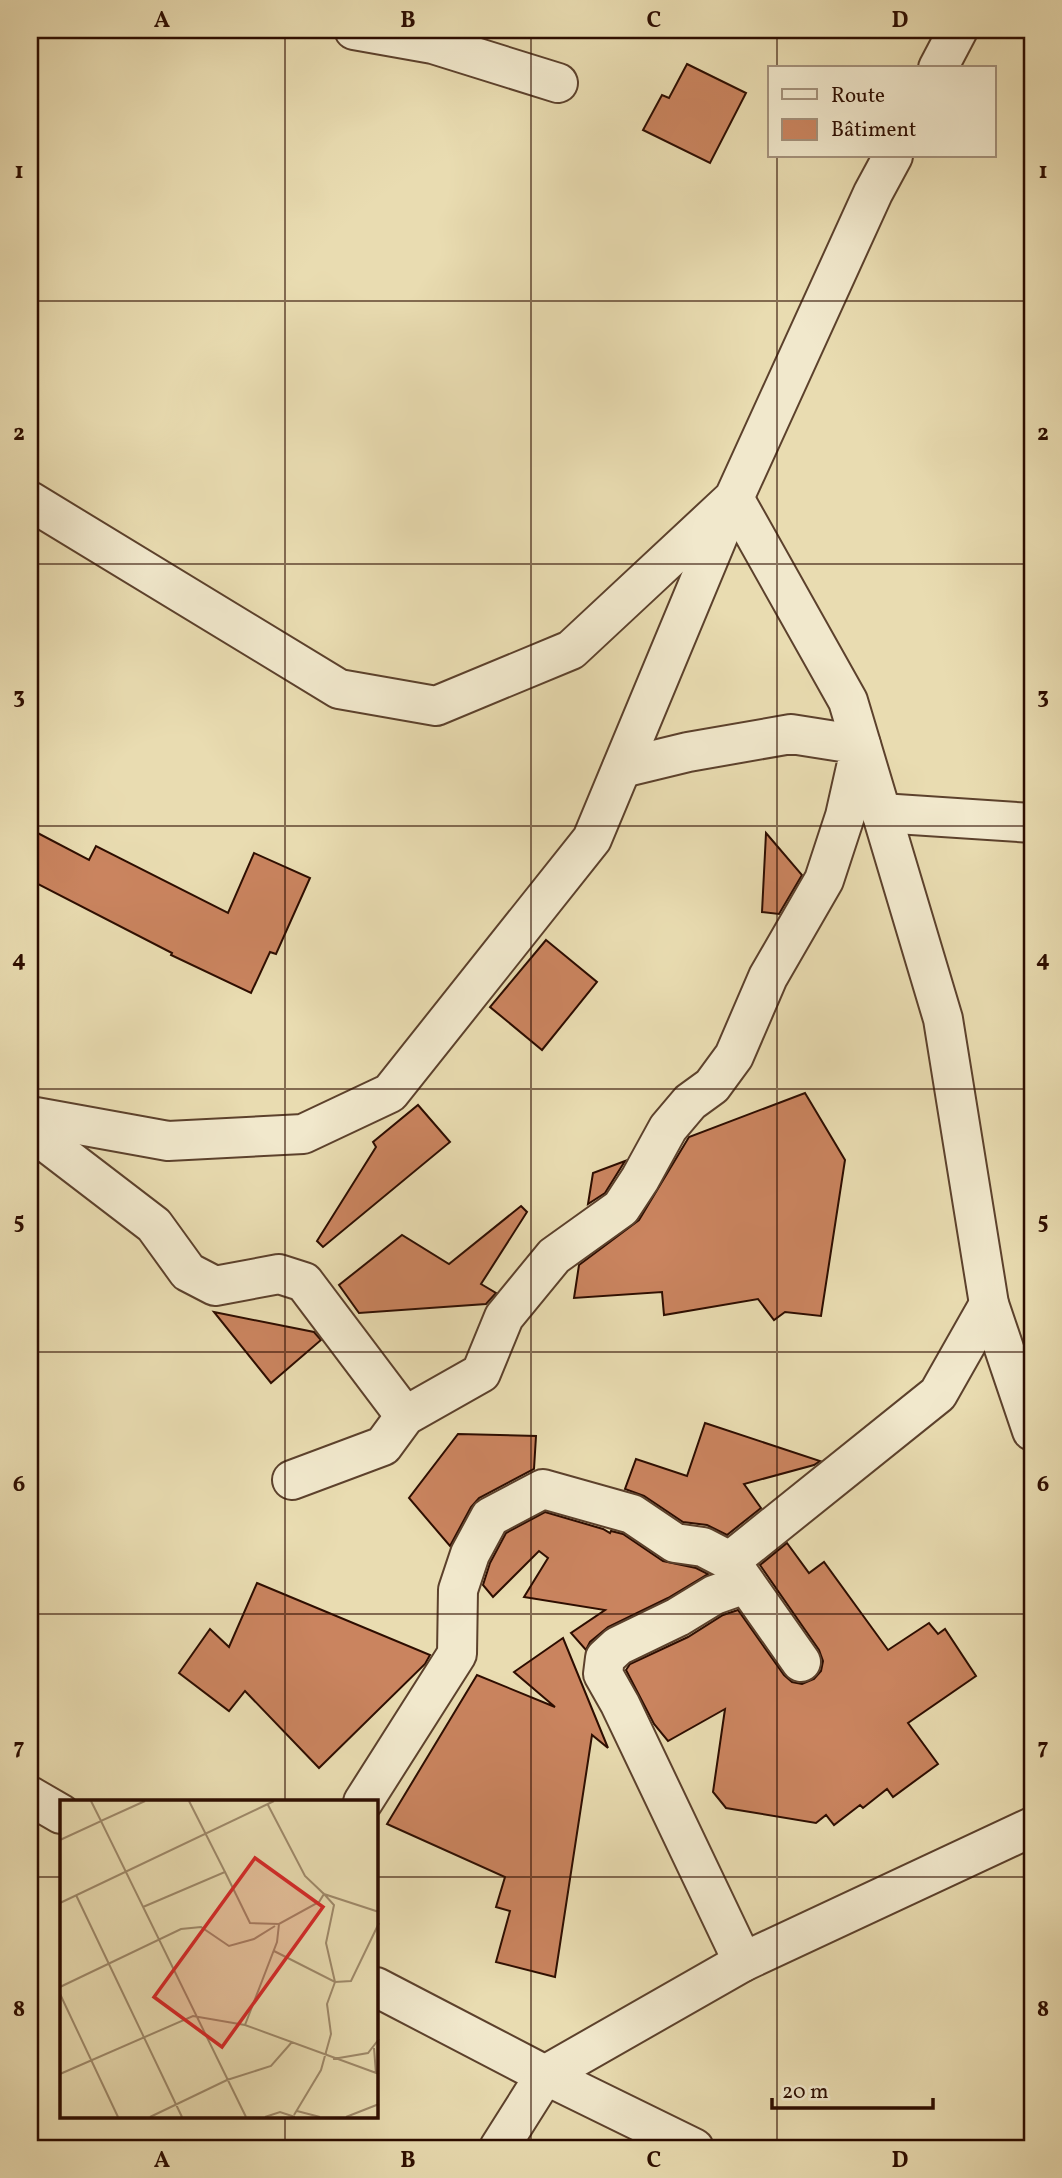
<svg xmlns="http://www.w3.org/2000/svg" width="1062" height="2178" font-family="Vollkorn,serif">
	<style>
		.building { fill: #ca845f; stroke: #2d0d00; stroke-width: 2 }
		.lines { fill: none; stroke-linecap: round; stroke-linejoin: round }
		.minor-casing { stroke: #5c412c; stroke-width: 42 }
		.minor { stroke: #f1e8cc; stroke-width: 38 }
		.grid { fill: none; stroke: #2d0d00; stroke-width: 2; stroke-opacity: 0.55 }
		.inset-road { fill: none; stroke: #9e896a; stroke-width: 2 }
		.view { fill: #d62828; fill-opacity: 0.15; stroke: #d62828; stroke-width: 3.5 }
		.inset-edge { fill: none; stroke: #2d0d00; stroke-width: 3.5 }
		.neatline { fill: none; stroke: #2d0d00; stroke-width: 2.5 }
		.grid-label { font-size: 23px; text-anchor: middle; font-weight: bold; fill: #2d0d00 }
	</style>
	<rect width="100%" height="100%" fill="#e9dcb1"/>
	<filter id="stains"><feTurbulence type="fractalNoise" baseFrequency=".00286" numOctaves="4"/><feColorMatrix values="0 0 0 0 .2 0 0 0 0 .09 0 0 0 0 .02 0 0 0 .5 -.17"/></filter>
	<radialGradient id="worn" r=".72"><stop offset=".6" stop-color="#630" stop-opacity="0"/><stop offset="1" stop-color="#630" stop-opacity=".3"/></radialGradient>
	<!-- building -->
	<g class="building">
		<path d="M687,64l59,29 -36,70 -67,-33 19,-35 7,3z"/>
		<path d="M30,829l59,31 7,-14 132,67 26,-60 56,25 -34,76 -6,-2 -19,41 -80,-38 1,-2 -142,-73z"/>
		<path d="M766,833l36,42 -23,39 -17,-2z"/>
		<path d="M546,940l51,42 -55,68 -52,-43z"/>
		<path d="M805,1093l40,67 -24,156 -36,-4 -11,8 -16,-21 -94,16 -2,-23 -88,6 5,-33 60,-45 50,-83z"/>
		<path d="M418,1105l32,37 -127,105 -6,-6 59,-94 -3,-5z"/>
		<path d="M625,1161l-20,32 -17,11 5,-31z"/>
		<path d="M521,1206l6,6 -46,72 15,9 -10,11 -127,9 -20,-28 63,-50 47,29z"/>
		<path d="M214,1312l100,20 7,8 -50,43z"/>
		<path d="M705,1423l115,38 -6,4 -70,19 17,24 -34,27 -20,-10 -24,-3 -39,-26 -19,-7 11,-30 51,17z"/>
		<path d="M458,1434l78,2 -2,33 -55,29 -8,9 -21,39 -41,-48z"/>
		<path d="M545,1512l58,17 7,4 1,-2 12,3 40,27 33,7 12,6 -40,24 -60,29 -18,15 -4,8 -15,-17 34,-23 -81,-13 24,-39 -9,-7 -46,46 -10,-12 7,-22 16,-30z"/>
		<path d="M787,1543l22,30 15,-11 64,88 41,-27 9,11 7,-5 31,47 -68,47 30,41 -45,33 -6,-8 -24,19 -3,-3 -26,20 -8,-10 -10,8 -90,-15 -13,-16 12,-83 -57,32 -14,-17 -28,-54 4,-6 58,-27 35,-22 15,-5 46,65 8,7 10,2 12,-5 7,-8 2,-10 -4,-11 -59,-85z"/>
		<path d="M257,1583l173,72 -5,9 -106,104 -74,-77 -16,20 -50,-38 31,-44 19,18z"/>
		<path d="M563,1638l45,110 -16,-13 -37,242 -59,-15 14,-51 -14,-4 9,-30 -118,-53 90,-149 78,32 -41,-35z"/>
	</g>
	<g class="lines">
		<defs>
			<g id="minor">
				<path d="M354,30l79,14 125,39"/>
				<path d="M938,68l20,-38"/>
				<path d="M734,498l114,203 95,318 46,285 43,127"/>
				<path d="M30,501l309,188 97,17 135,-56 163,-152 139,-305 20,-37"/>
				<path d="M881,813l151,10"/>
				<path d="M30,1116l138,25 135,-7 87,-41 202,-254 137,-329"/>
				<path d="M30,1130l124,95 34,47 27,14 64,-12 25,8 101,134"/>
				<path d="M292,1480l91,-34 22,-30 76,-43 23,-56 50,-61 67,-48 19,-29 28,-51 22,-26 22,-16 22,-30 34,-79 56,-97 21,-64 16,-71 -70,-11 -103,18 -66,16"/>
				<path d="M730,1561l208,-167 51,-90"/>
				<path d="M30,1796l31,18"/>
				<path d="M363,1802l94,-148 1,-64 12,-36 20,-37 53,-28 89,25 43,29 28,4 27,14 71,101"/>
				<path d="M743,1962l-123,-258 -17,-30 2,-16 13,-12 60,-29 36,-22 31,-11"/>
				<path d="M376,1987l169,88 149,73"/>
				<path d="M499,2148l46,-73 198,-113 289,-135"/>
			</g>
		</defs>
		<!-- minor casing -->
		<use href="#minor" class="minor-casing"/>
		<!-- minor -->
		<use href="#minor" class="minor"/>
	</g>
	<!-- grid -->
	<path class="grid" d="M285,30v1772M531,30v2118M777,30v38M777,156v1992M30,301h1002M30,564h1002M30,826h1002M30,1089h1002M30,1352h1002M30,1614h1002M30,1877h31M376,1877h656M285,2117v31"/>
	<!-- overview -->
	<g transform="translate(60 1800)">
		<rect width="318" height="318" fill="#e9dcb1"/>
		<path class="inset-road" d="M31,1l10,20 44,-20M208,5l37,71 19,18 55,18M0,40l41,-19 145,296M165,72l25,51 29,1 40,-22 5,-8 10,11 -8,38 9,39 -8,22 4,30 -10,36 -27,45M16,95l106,222M0,103l214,-102M83,107l82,-35 -36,-71M214,151l61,31 16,-1 28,-58M0,187l121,-58 20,-2 28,19 25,-7 21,-13M0,194l58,123M185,225l32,-83 2,-18M314,248l2,26M273,259l35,-6 11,-14M0,274l133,-58 52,9 134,49M237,311l23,6M90,317l77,-37 44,-14 21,-24M205,317l15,-5 15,5M286,317l33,-13"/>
		<path class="view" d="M195,58l68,49 -101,140 -68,-50z"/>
		<rect width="318" height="318" class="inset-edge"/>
	</g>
	<!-- margin -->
	<rect width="1062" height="2178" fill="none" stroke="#e9dcb1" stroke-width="77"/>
	<!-- legend -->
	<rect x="768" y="66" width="228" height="91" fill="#f1e8cc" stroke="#a3907a" stroke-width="2"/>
	<rect x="782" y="89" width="35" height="10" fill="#f1e8cc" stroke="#a3907a" stroke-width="2"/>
	<text x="831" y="102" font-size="21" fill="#2d0d00">Route</text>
	<rect x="782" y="119" width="35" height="21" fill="#ca845f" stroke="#a3907a" stroke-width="2"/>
	<text x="831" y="136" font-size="21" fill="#2d0d00">Bâtiment</text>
	<!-- scale -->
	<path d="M772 2098v10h161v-10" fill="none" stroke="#2d0d00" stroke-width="3.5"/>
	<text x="782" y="2098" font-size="21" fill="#2d0d00" stroke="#f1e8cc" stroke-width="5" paint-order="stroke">20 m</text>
	<rect x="38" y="38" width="986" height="2102" class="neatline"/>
	<g class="grid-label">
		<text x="162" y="27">A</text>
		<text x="408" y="27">B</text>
		<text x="654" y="27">C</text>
		<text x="900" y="27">D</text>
		<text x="19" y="178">1</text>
		<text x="1043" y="178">1</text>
		<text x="19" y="440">2</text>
		<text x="1043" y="440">2</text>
		<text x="19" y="703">3</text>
		<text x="1043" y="703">3</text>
		<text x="19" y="966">4</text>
		<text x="1043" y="966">4</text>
		<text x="19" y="1228">5</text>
		<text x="1043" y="1228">5</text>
		<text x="19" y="1491">6</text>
		<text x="1043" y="1491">6</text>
		<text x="19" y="1754">7</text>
		<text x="1043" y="1754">7</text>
		<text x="19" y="2016">8</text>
		<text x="1043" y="2016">8</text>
		<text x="162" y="2167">A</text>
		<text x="408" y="2167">B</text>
		<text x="654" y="2167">C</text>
		<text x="900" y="2167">D</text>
	</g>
	<rect width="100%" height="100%" filter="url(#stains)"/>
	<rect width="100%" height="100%" fill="url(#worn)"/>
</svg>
